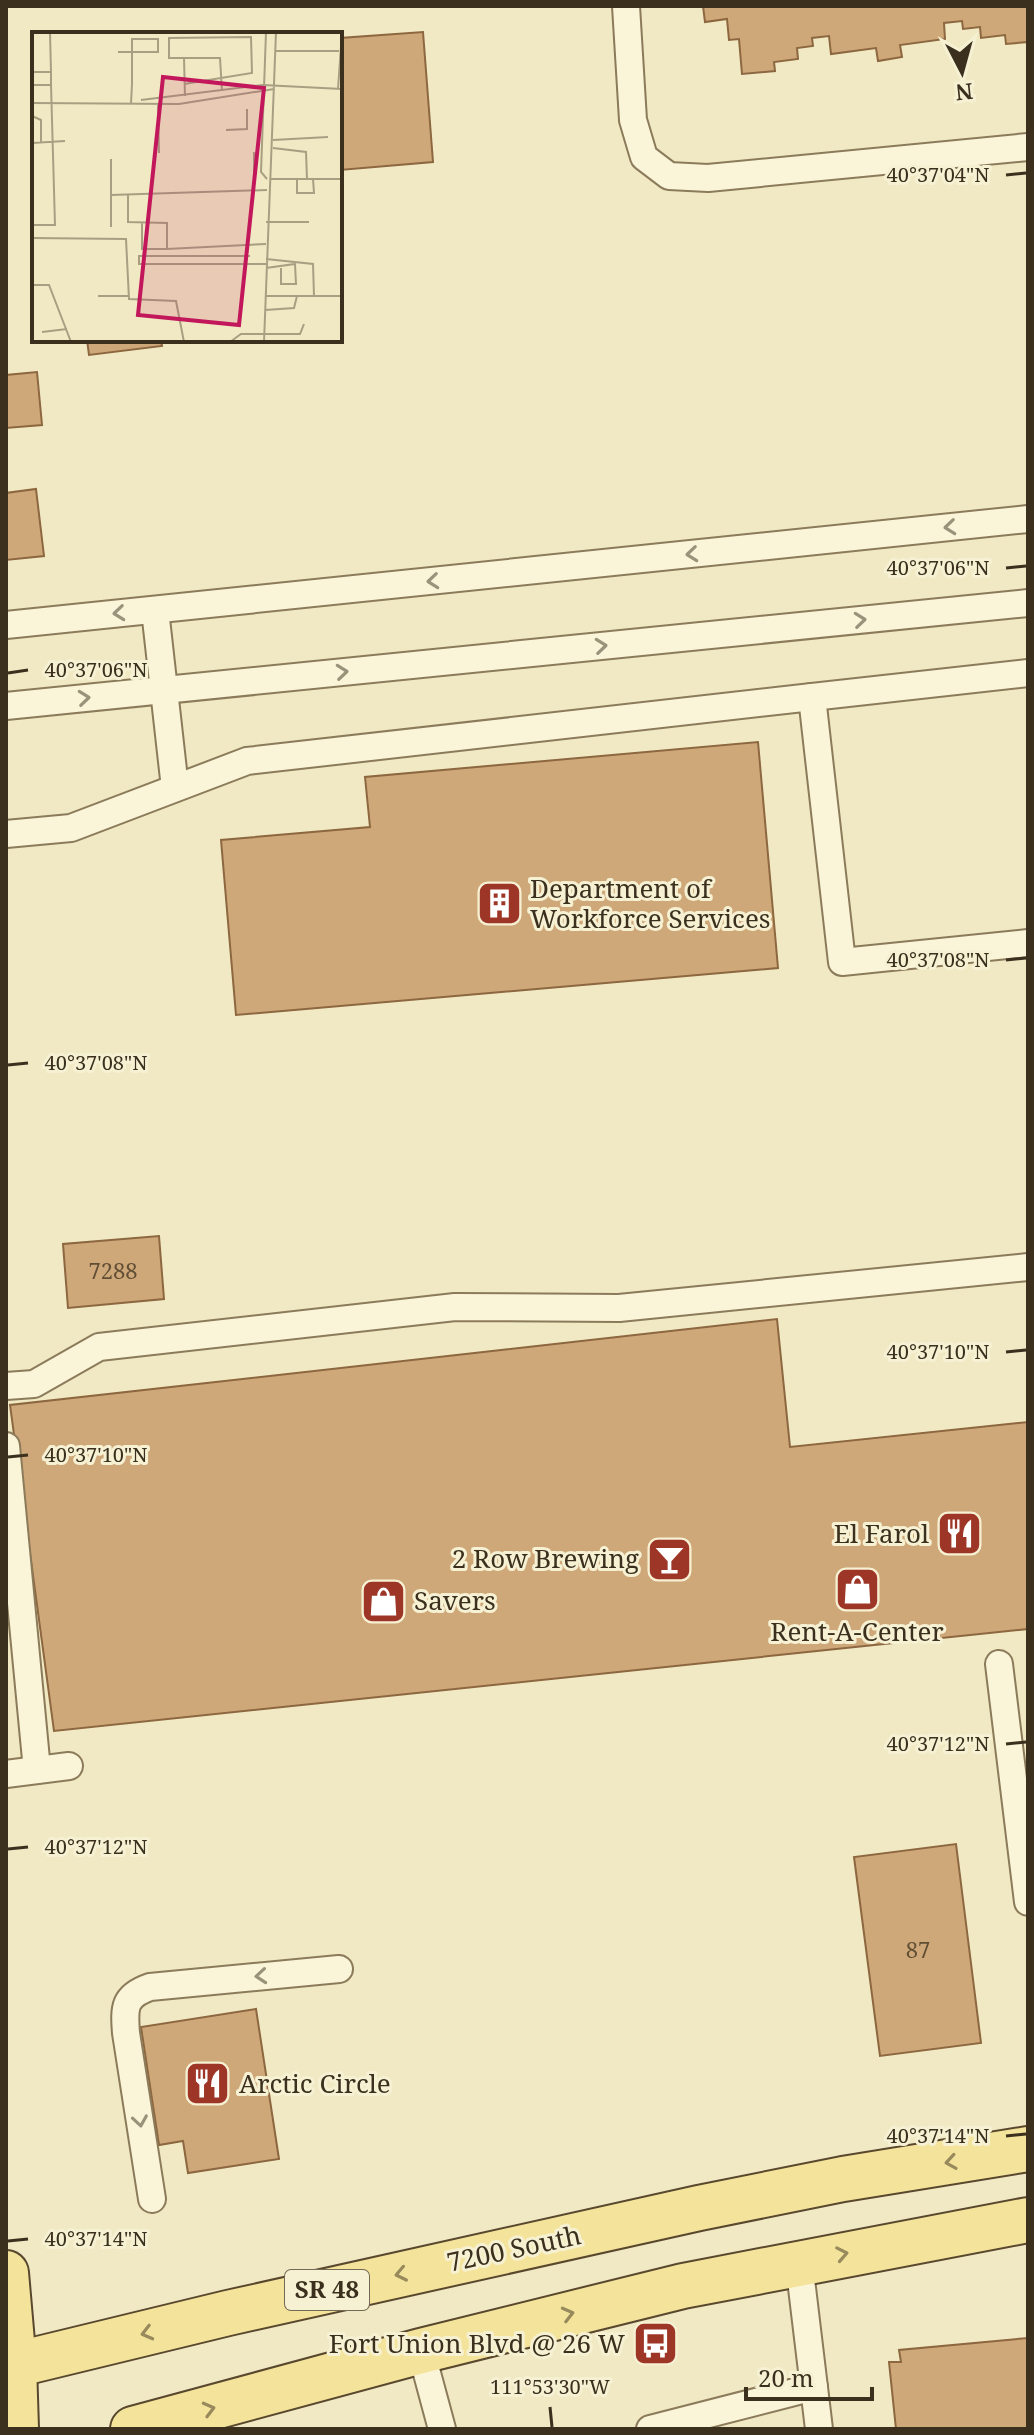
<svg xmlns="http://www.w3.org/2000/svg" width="1034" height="2435" font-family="'Noto Serif',serif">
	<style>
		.building { fill: #cfa879; stroke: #8c673f; stroke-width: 2 }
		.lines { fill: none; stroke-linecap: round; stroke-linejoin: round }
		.service-casing { stroke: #8b7b5a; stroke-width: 30 }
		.primary-casing { stroke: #59482e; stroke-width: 48 }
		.service { stroke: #faf4d8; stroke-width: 26 }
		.primary { stroke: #f4e49b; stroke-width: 44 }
		.oneway { stroke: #9a927b }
		.oneway2 { stroke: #988a5c }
		.ticks { fill: none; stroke: #3b301e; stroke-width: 3 }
		.labels { text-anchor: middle; stroke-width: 6; stroke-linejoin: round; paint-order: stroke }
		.number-label { font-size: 22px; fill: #604e35 }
		.shield { fill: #f7f1d4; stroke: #736a55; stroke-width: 2 }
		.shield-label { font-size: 24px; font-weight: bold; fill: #3b301e }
		.poi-label { font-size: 26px; fill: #3b301e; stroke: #f7f1d4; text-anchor: start }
		.street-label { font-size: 26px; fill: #3b301e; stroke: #f7f1d4 }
		.inset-road { fill: none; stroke: #a89f82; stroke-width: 2 }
		.view { fill: #c2185b; fill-opacity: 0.15; stroke: #c2185b; stroke-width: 4 }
		.inset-edge { fill: none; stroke: #3b301e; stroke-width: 4 }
		.ticks-label { font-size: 20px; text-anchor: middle; fill: #3b301e; stroke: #f7f1d4; stroke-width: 6; stroke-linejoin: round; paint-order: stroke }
	</style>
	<rect width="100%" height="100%" fill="#f0e9c4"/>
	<!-- building -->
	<g class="building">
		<path d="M703,6h325v36l-22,2 -1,-9 -24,3 -1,-11 -17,2 -1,-8 -18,2 1,16 -45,6 2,12 -24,4 -2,-13 -45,6 -2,-18 -17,2 1,8 -16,2 1,11 -24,3 1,9 -33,3 -3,-35 -10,1 -2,-21 -22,3z"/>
		<path d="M423,32l10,130 -93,8v-132z"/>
		<path d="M87,340h74l1,6 -73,9z"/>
		<path d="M37,372l5,53 -36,3v-53z"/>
		<path d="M36,489l8,67 -38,4v-67z"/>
		<path d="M758,742l20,226 -542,47 -15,-175 149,-13 -5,-50z"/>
		<path d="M159,1236l5,63 -96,9 -5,-64z"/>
		<path d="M777,1319l13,128 238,-25v207l-974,102 -44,-326z"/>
		<path d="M956,1844l25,199 -101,13 -26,-199z"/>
		<path d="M256,2009l23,150 -91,14 -5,-32 -24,4 -18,-118z"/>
		<path d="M1028,2338v91h-132l-7,-67h12l-2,-12z"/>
	</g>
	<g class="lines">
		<defs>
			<g id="service">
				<path d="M626,6l7,114 11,37 25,19 39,2 320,-31"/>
				<path d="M155,610l20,178"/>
				<path d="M6,625l1022,-106"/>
				<path d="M812,697l216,-24"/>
				<path d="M6,706l1022,-103"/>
				<path d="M6,834l65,-6 176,-67 565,-64 30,265 186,-19"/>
				<path d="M6,1386l28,-2 65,-37 356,-40 164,1 409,-41"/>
				<path d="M6,1446l31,324"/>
				<path d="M999,1664l29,238"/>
				<path d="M6,1774l63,-8"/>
				<path d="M152,2199l-26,-166c-2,-26 -2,-37 24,-46l189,-18"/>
				<path d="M799,2263l20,166"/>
				<path d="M421,2351l21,78"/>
				<path d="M650,2429l164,-42"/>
			</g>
			<g id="primary">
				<path d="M6,2273l8,92 2,64"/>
				<path d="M6,2370l8,-5 214,-52 471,-105 144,-29 185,-30"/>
				<path d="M133,2429l288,-78 262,-65 345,-66"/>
			</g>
		</defs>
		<!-- service casing -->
		<use href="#service" class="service-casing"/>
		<!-- primary casing -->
		<use href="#primary" class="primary-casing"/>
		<!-- service -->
		<use href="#service" class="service"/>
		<!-- primary -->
		<use href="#primary" class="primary"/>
	</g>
	<!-- one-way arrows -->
	<defs><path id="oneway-chevron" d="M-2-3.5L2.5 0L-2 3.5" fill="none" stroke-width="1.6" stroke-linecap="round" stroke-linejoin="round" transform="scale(2)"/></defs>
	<g class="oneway">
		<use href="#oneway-chevron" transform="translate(950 527) rotate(174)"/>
		<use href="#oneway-chevron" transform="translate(692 554) rotate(174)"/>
		<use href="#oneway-chevron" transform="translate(433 581) rotate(174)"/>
		<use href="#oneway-chevron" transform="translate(119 613) rotate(174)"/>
		<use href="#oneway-chevron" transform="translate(860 620) rotate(-6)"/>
		<use href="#oneway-chevron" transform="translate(601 646) rotate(-6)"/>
		<use href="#oneway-chevron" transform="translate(342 672) rotate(-6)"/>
		<use href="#oneway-chevron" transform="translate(84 698) rotate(-6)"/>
		<use href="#oneway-chevron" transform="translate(261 1976) rotate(175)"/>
		<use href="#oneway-chevron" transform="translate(140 2121) rotate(81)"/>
	</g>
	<g class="oneway2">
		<use href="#oneway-chevron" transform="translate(951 2162) rotate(171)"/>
		<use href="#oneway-chevron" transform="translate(842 2254) rotate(-11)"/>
		<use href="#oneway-chevron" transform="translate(401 2274) rotate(168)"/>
		<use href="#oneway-chevron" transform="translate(568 2314) rotate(-14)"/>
		<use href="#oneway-chevron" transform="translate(147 2333) rotate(166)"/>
		<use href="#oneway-chevron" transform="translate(209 2409) rotate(-15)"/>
	</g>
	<!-- ticks -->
	<path class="ticks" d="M1006,175l20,-2M1006,568l20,-2M8,673l20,-3M1006,960l20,-2M8,1065l20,-2M1006,1352l20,-2M8,1457l20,-2M1006,1744l20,-2M8,1849l20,-2M1006,2136l20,-2M8,2241l20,-2M550,2407l2,20"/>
	<!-- icons -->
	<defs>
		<symbol id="building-square" viewBox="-11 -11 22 22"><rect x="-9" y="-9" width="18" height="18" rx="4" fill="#9d3627" stroke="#f7f1d4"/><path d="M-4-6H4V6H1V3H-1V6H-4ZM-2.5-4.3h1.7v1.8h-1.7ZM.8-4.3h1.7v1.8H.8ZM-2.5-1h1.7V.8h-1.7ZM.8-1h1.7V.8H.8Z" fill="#fff"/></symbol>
		<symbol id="restaurant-square" viewBox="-11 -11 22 22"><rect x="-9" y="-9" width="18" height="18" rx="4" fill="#9d3627" stroke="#f7f1d4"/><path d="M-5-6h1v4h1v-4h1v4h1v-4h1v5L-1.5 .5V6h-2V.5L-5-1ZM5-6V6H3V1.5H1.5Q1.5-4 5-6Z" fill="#fff"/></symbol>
		<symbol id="bar-square" viewBox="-11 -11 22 22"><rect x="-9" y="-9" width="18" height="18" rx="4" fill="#9d3627" stroke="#f7f1d4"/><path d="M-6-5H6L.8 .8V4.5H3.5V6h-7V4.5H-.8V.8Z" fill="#fff"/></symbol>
		<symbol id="shop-square" viewBox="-11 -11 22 22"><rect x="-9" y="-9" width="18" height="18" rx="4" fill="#9d3627" stroke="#f7f1d4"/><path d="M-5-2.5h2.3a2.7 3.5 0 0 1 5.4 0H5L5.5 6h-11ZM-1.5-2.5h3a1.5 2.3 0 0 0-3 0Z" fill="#fff"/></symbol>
		<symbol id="bus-square" viewBox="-11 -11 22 22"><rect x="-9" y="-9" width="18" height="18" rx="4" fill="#9d3627" stroke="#f7f1d4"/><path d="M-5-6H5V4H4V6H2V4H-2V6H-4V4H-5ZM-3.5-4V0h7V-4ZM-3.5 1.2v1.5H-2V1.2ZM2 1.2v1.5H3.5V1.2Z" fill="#fff"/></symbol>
	</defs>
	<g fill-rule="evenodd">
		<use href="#building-square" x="474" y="878" width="51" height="51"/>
		<use href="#restaurant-square" x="934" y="1508" width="51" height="51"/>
		<use href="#bar-square" x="644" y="1534" width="51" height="51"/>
		<use href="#shop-square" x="832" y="1564" width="51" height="51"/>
		<use href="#shop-square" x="358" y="1576" width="51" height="51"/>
		<use href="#restaurant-square" x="182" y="2058" width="51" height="51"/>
		<use href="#bus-square" x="630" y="2318" width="51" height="51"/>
	</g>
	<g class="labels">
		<!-- number labels -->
		<g class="number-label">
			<text x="113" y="1279">7288</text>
			<text x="918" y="1958">87</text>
		</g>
		<!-- shield labels -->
		<rect class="shield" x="285" y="2270" width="84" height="40" rx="6"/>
		<g class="shield-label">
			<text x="327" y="2298">SR 48</text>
		</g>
		<!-- poi labels -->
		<g class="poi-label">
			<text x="530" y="898">Department of<tspan x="530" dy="30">Workforce Services</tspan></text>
			<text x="929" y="1543" text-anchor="end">El Farol</text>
			<text x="639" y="1568" text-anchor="end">2 Row Brewing</text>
			<text x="414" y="1610">Savers</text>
			<text x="857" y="1641" text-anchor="middle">Rent-A-Center</text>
			<text x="239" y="2093">Arctic Circle</text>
			<text x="625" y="2353" text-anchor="end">Fort Union Blvd @ 26 W</text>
		</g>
		<!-- street labels -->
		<g class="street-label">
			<text transform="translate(514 2249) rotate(-12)" y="9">7200 South</text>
		</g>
	</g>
	<!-- overview -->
	<g transform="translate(32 32)">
		<rect width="310" height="310" fill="#f0e9c4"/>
		<path class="inset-road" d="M18,0l1,40M234,0l-5,140 6,7M243,19h64M86,20h40v-13h-26v45l-1,19M152,26h-15v-20l82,-1 1,36 -68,11M0,40h19v13M0,53h19l4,140h-23M306,57l4,-57M153,64l-1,-38h36l2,33M109,68l122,-15 79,4M0,71l147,1 95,-15M126,73l1,48M0,84l9,4v22M194,98l21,-1v-20M241,108l55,-3M0,111l33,-2M241,116l33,4 1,27M79,127v68M238,147h72M265,147v14h17l-1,-14M222,158v-38M79,163l156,-5M96,163v27l39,1v26l99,-5M234,190h43M110,191v26h25M0,206l94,1 3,60 47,2 8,41M218,224h-111v8h127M234,227l47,5 1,32M234,236l29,-4 1,20h-15v-16M0,253h17l22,57M66,264h30M233,264h77M233,278l29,-2 3,-12M10,300l25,-3M198,310l11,-8h59l4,-10M232,310l12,-310"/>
		<path class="view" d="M131,45l101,11 -25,237 -101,-10z"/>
		<rect width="310" height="310" class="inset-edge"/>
	</g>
	<g class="ticks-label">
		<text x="938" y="182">40°37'04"N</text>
		<text x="938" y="575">40°37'06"N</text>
		<text x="96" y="677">40°37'06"N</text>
		<text x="938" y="967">40°37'08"N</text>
		<text x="96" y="1070">40°37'08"N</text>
		<text x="938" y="1359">40°37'10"N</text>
		<text x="96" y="1462">40°37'10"N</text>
		<text x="938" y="1751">40°37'12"N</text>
		<text x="96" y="1854">40°37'12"N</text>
		<text x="938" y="2143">40°37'14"N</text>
		<text x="96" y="2246">40°37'14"N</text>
		<text x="550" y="2394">111°53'30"W</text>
	</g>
	<!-- border -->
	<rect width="1034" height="2435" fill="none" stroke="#3b301e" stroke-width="16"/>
	<!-- north arrow -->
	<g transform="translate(962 72) rotate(174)" stroke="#f7f1d4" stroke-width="6" paint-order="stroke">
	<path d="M0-6L14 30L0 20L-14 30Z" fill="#3b301e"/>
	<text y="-12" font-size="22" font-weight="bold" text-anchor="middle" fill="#3b301e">N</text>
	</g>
	<!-- scale -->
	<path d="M746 2387v12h126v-12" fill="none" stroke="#3b301e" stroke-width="4"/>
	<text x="758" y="2387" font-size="24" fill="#3b301e" stroke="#f7f1d4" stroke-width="6" paint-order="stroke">20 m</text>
</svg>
